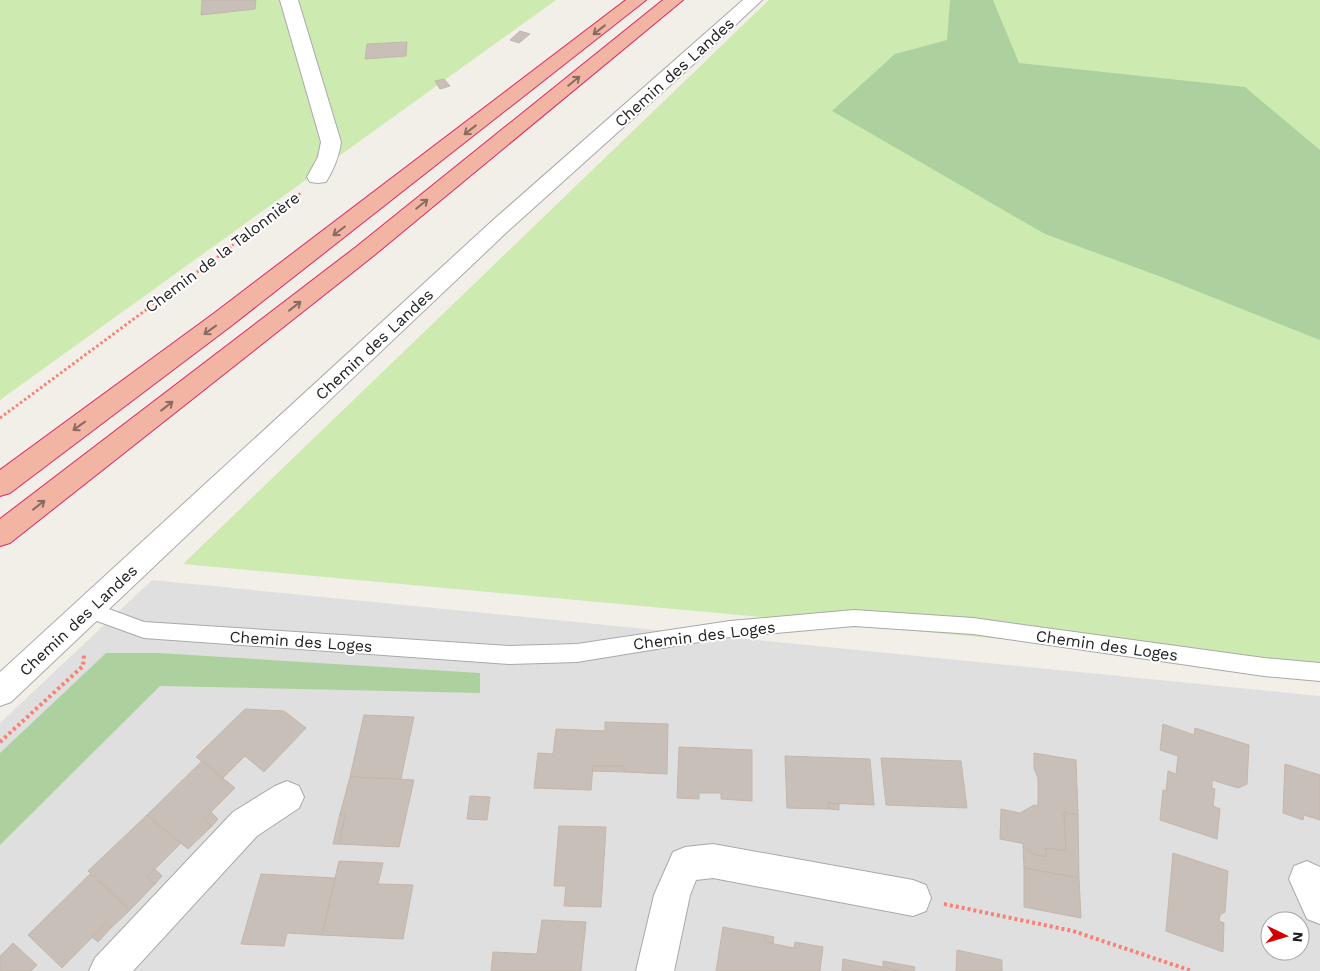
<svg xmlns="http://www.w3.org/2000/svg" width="1320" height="971" font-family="'Work Sans',sans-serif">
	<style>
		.residential { fill: #e0dfdf; fill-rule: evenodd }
		.grass { fill: #cdebb0 }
		.forest { fill: #add19e }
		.building { fill: #c7bfb8; stroke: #c4b6ab }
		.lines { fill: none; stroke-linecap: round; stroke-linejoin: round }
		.service-casing { stroke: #a9a9a9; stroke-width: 2 }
		.minor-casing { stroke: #a9a9a9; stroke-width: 2 }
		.trunk-casing { stroke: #dc2a67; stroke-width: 2 }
		.path-far2 { stroke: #fa8072; stroke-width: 2.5; stroke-dasharray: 2 2; stroke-linecap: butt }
		.path-far1 { stroke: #fa8072; stroke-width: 3; stroke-dasharray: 2.5 2.5; stroke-linecap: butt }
		.path { stroke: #fa8072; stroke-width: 4; stroke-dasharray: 3 3; stroke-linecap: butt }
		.service { fill: #fff; fill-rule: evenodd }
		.minor { fill: #fff; fill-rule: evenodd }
		.trunk { fill: #f2b4a3; fill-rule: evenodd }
		.oneway { stroke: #8a6b62 }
		.labels { text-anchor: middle; stroke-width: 4; stroke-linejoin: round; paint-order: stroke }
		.street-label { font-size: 16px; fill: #222; stroke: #fff }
	</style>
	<rect width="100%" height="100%" fill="#f2efe9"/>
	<!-- residential -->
	<path class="residential" d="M152,580l1168,116v275h-1320v-248zM1270,921h30v30h-30z"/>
	<!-- grass -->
	<g class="grass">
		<path d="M0,0h556l-556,400z"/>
		<path d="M769,0h551v668l-1137,-104z"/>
	</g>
	<!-- forest -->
	<g class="forest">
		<path d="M950,0h43l26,63 226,24 75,63v190l-156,-62 -119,-44 -213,-123 63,-57 52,-14z"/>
		<path d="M106,653h53l321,20v20l-320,-7 -160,159v-92z"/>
	</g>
	<!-- building -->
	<g class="building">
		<path d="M202,0h54l-1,9 -54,6z"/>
		<path d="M520,31l10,3 -11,9 -9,-3z"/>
		<path d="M407,42l-1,14 -41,3 2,-15z"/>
		<path d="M444,79l6,7 -10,3 -5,-8z"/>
		<path d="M245,709l39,2 22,17 -42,44 -19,-16 -22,22 -27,-21z"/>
		<path d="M364,715l50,2 -13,62 -51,-2z"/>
		<path d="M605,722l63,2 -1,50 -43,-2v-6h-31l-2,24 -57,-2 4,-35 15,1 3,-25 49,2z"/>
		<path d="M1163,724l31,11 1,-7 54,17 -2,39 -9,4 -26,-8v8l3,1 -2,17 7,3 -3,30 -57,-19 3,-30 3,1 2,-20 8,3 2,-18 -18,-6z"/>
		<path d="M679,747l73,3v51l-31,-2v-6h-22v6l-22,-1z"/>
		<path d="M1034,753l42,7 2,55 -14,-3 2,39 -20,-3v9l-14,-3 -7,-10 -25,-5 1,-30 19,4 14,-8 4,1v-28l-4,-10z"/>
		<path d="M785,756l85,3 4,46 -46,-2 1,6 -42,-1z"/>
		<path d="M881,758l80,3 6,47 -81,-3z"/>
		<path d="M202,761l33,27 -31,31 8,7 -24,23 -41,-34z"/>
		<path d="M1285,764l35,11v45l-16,-5 -1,5 -20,-7z"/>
		<path d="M593,766h31v6l-31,-1z"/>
		<path d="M350,777l64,3 -15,67 -60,-3 6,-29 -5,-1z"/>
		<path d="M470,796l20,1 -3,23 -20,-1z"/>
		<path d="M828,803l11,1v6l-10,-1z"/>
		<path d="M211,812l7,7 -6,7 -8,-7z"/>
		<path d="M1064,812l14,3 1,63 -55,-10 -1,-24 9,10 14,3v-9l20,3z"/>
		<path d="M340,814l5,1 -6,29h-6z"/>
		<path d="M147,815l34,28 -34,34 8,7 -25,26 -42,-39z"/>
		<path d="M559,826l47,1 -5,80 -37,-1 2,-20h-12z"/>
		<path d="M1173,853l55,18 -3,41 -5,3 -1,6 5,2 -1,29 -57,-21z"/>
		<path d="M339,861l44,2 -5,21 35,1 -10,54 -81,-4z"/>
		<path d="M1024,868l55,10 2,40 -57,-11z"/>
		<path d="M155,869l7,7 -7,8 -8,-7z"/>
		<path d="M90,874l40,36 -19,18 -5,-5 -44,45 -34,-33z"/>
		<path d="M261,874l74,4 -13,57 -35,-2 -3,13 -43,-2z"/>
		<path d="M542,920l44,2 -5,49h-90l2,-19 44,2z"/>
		<path d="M106,923l5,5 -13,14 -6,-5z"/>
		<path d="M723,927l42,8v7l29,6 1,-6 28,5 -3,24h-104z"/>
		<path d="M765,935l9,2 -1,6 -8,-1z"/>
		<path d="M13,943l24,22 -6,6h-31v-15z"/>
		<path d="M957,950l45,10v11h-46z"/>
		<path d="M843,959l40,8 18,4h-59z"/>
		<path d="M883,961l32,6 -1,4h-13l-18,-4z"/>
	</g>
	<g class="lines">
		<defs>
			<path id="service" d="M90,602l54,20 365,24 68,-2 153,-23 124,-11 119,8 291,40 56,5v18l-56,-5 -291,-42 -119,-8 -124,11 -153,25 -68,2 -365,-26 -61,-22 -3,-6 3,-6z"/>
			<g id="minor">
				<path d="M280,0h18l43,142c-2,14 -7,27 -15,40l-8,1 -8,-1 -3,-5 11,-20 3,-15z"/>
				<path d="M743,0h19l-65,61 -189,170 -497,471 -11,4v-34l492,-451z"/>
				<path d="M287,781l12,5 5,11 -5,11 -42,28 -124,135h-44l6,-13 138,-146 42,-26z"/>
				<path d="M713,844l200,36 13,5 5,13 -5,13 -13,5 -200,-38 -17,2 -6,15 -16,76h-38l18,-76 19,-43 12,-5z"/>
				<path d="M1307,861l13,6v57l-13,-5 -18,-40 5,-13z"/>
			</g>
			<g id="trunk">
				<path d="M626,0h20l-415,326 -221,167 -10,3v-26l213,-156z"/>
				<path d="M663,0h20l-311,257 -362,286 -10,3v-27l356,-272z"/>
			</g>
		</defs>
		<!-- service casing -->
		<use href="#service" class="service-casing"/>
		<!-- minor casing -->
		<use href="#minor" class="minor-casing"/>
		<!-- trunk casing -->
		<use href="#trunk" class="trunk-casing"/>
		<!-- path-far2 -->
		<path class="path-far2" d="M229,248l73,-56"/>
		<!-- path-far1 -->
		<path class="path-far1" d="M0,418l231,-171"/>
		<!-- path -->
		<g class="path">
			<path d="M0,742l83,-76 1,-11"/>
			<path d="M944,904l129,27 119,40"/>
		</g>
		<!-- service -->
		<use href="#service" class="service"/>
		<!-- minor -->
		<use href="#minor" class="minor"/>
		<!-- trunk -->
		<use href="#trunk" class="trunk"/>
	</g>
	<!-- one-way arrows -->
	<defs><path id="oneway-shaft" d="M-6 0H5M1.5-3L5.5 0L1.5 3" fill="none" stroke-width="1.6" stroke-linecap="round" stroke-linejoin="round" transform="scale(1.25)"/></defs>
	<g class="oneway">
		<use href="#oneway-shaft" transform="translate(599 30) rotate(142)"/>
		<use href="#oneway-shaft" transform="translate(574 81) rotate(-39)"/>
		<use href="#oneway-shaft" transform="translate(470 130) rotate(142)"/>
		<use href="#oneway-shaft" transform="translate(422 204) rotate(-39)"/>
		<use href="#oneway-shaft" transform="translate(339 231) rotate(143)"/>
		<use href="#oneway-shaft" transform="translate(295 306) rotate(-38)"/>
		<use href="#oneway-shaft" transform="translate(210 330) rotate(144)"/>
		<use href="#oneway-shaft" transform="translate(167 406) rotate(-38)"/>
		<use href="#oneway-shaft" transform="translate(79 426) rotate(144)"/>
		<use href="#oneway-shaft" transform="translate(39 505) rotate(-38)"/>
	</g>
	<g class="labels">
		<!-- street labels -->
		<g class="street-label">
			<text transform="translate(674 72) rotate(-42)" y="6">Chemin des Landes</text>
			<text transform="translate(222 252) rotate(-37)" y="6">Chemin de la Talonnière</text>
			<text transform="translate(374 344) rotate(-43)" y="6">Chemin des Landes</text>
			<text transform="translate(78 620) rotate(-43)" y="6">Chemin des Landes</text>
			<text transform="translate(704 635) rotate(-7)" y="6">Chemin des Loges</text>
			<text transform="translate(301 641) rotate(4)" y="6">Chemin des Loges</text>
			<text transform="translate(1107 645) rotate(8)" y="6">Chemin des Loges</text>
		</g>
	</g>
	<!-- north arrow -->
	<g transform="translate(1285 936) rotate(95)"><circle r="24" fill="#ffffff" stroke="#a7a7a7"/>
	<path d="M0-4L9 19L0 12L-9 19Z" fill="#d40000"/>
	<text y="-8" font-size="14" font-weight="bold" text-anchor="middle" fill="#222222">N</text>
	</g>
</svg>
